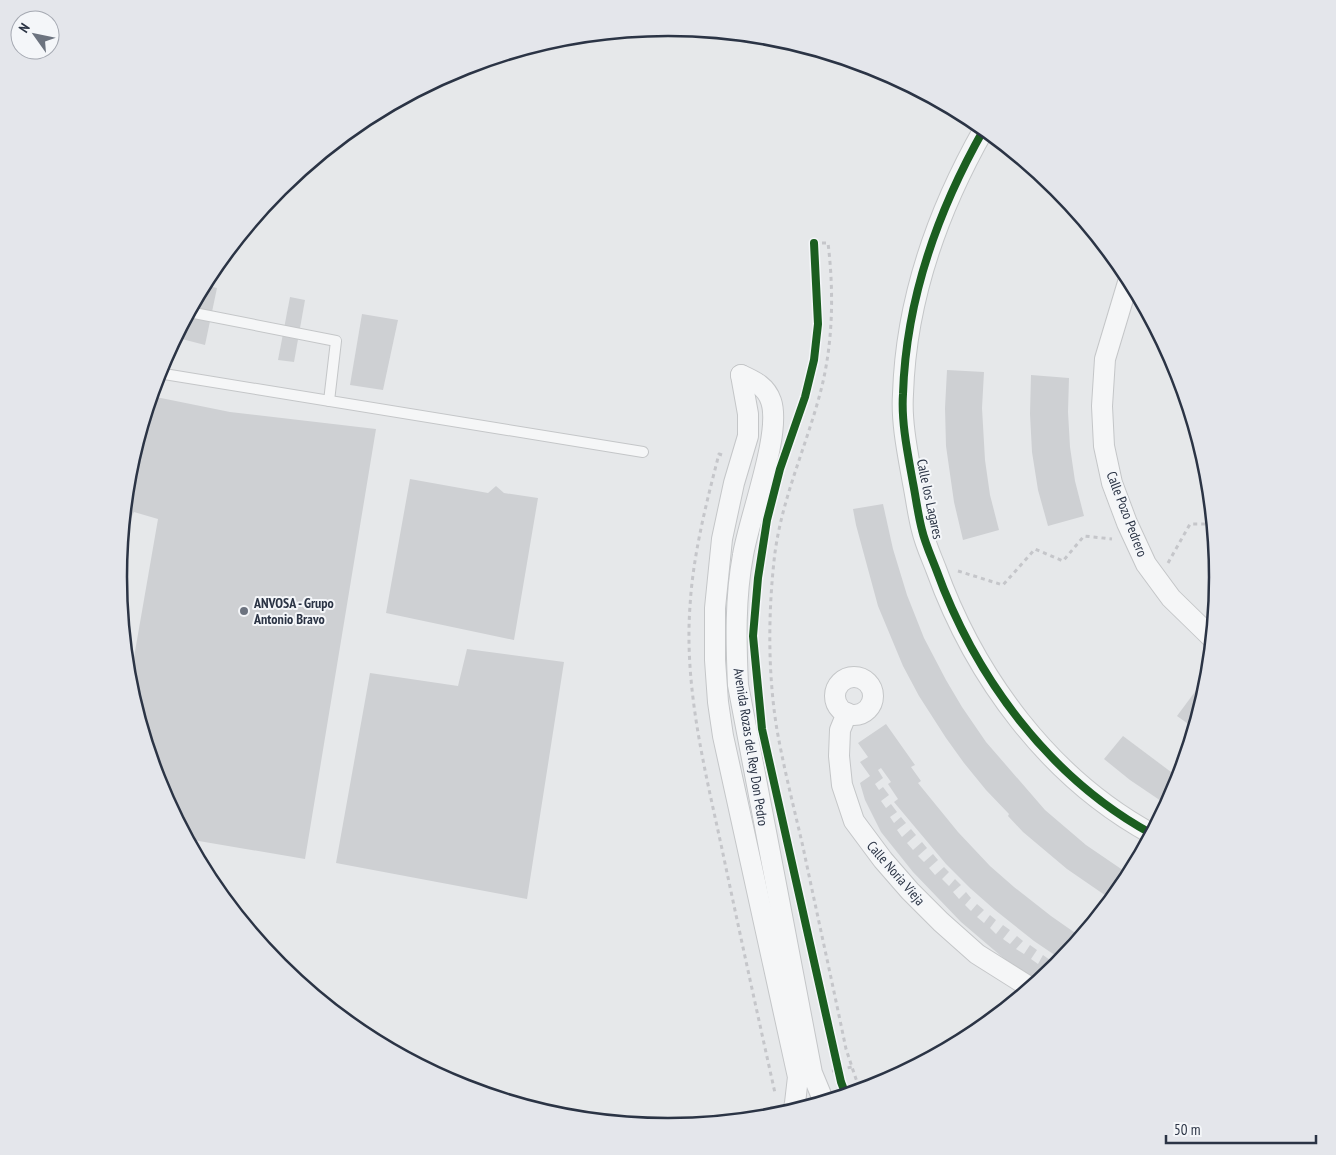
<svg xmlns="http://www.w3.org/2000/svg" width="1336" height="1155" font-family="'PT Sans Narrow',sans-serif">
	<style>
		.building { fill: #ced0d3 }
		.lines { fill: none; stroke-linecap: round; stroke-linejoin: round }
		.lane-casing { stroke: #c4c6c8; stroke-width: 12 }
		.street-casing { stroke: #c4c6c8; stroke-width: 22 }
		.path { stroke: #c5c6ca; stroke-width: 3; stroke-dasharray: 4 4; stroke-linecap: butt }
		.lane { stroke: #f5f6f7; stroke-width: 10 }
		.street { stroke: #f5f6f7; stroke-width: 20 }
		.cycleway-casing { stroke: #f4f6f9; stroke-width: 11 }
		.cycleway { stroke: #1b5e20; stroke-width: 8 }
		.poi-dot { fill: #6c737f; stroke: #f4f6f9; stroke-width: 2 }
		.labels { text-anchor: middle; stroke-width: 4; stroke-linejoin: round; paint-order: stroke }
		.street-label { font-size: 14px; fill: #2b3445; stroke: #f4f6f9 }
		.poi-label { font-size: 14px; font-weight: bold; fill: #2b3445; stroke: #f4f6f9; text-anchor: start }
		.rim { fill: none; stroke: #2b3445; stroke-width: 2.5 }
	</style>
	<rect width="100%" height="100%" fill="#e6e8ea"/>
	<!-- building -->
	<g class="building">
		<path d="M204,285l13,3 -12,57 -27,-7 1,-6z"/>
		<path d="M290,297l15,3 -11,62 -16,-2z"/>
		<path d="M362,314l36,6 -15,70 -33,-5z"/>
		<path d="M947,370l37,2 -2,36 3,52 5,35 9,35 -36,10 -9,-38 -8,-56 -1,-38z"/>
		<path d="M1031,375l38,3 -1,34 2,35 5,34 9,35 -36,10 -10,-36 -6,-38 -2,-38z"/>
		<path d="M151,396l79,16 146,17 -71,430 -118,-20 -27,-51 -31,-102 29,-167 -24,-7 -12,25 7,-67z"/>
		<path d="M410,479l78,14 8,-7 8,7 34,5 -24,142 -128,-27z"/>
		<path d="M883,504l10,45 14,46 17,43 22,42 16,27 24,35 59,68 41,35 44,30 -5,8 -13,17 -45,-31 -44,-37 -15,-16 1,-2 -23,-24 -22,-27 -18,-25 -27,-42 -16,-30 -25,-60 -22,-81 -3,-16z"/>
		<path d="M467,649l97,13 -37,237 -191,-36 34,-190 88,13z"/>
		<path d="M1200,685l6,5 -12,38 -17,-12z"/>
		<path d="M886,724l29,41 -4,2 10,14 -3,2 40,49 32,34 24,21 37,29 30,21 -19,23 -28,-19 -39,-31 -25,-22 -24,-24 -42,-50 -10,-12 4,-3 -10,-15 3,-2 -10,-14 -3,2 5,8 -8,6 4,6 4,-3 6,8 -8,6 5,7 5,-4 6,8 -7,5 4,6 7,-6 5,6 -9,7 5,7 9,-8 5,6 -9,8 6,7 9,-8 5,6 -9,8 6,6 9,-8 5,6 -9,8 6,7 9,-8 5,5 -7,7 7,7 6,-7 6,6 -8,7 6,7 7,-7 5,6 -6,7 6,6 6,-7 7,6 -7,7 7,6 6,-8 6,5 -6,8 6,6 7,-9 7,5 -7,9 7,5 7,-8 6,5 -7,8 8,5 6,-9 7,5 -6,9 7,5 5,-9 7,5 -6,9 5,4 -12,10 -36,-27 -40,-34 -48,-50 -32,-40 -16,-32 -5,-17 10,-7 -10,-14 8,-5 -10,-14z"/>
		<path d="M1123,736l56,42 -3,10 -9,17 -37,-25 -26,-21z"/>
	</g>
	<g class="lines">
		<defs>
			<g id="lane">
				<path d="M189,312l147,29 -7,60"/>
				<path d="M158,373l485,79"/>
			</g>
			<g id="street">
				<path d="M984,129c-46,81 -78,170 -81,265 -2,28 5,61 10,89 3,15 5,32 9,47 3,13 9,26 14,39 39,108 113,209 216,265"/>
				<path d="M1129,279l-24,80 -3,47 2,40 8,37 15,40 19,41 25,34 41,40"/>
				<path d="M741,375c13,6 25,11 30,26 11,32 -22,117 -28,154 -8,43 -7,86 -5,130l74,388 12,29"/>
				<path d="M741,375l7,39v22l-14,47 -12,56 -7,69v52l3,42 5,34 75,341 -3,26 -2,9"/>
				<circle cx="854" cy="696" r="19"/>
				<path d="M847,713l-7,17 -1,26 3,29 12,36 29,39 27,31 31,31 36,32 54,34"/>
			</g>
		</defs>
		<!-- lane casing -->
		<use href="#lane" class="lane-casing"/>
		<!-- street casing -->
		<use href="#street" class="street-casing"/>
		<!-- path -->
		<g class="path">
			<path d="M814,243h14c6,49 5,100 -7,147 -15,58 -41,112 -47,171 -6,56 -6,114 3,169 7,39 17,78 26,117 14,67 29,134 43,202l14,42"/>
			<path d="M722,455l-3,-1c-13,50 -26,101 -29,152 -6,82 15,164 32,243 17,81 35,163 53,244"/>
			<path d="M1168,563l22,-39h23"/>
			<path d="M958,571l45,14 32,-36 28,12 21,-25 28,3"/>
			<path d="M832,1071l20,-4"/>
			<path d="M769,1118l3,-12"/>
		</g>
		<!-- lane -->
		<use href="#lane" class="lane"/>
		<!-- street -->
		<use href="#street" class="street"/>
		<defs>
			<g id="cycleway">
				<path d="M984,129c-46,81 -78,170 -81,265 -2,28 5,61 10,89 3,15 5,32 9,47 3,13 9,26 14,39 39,108 113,209 216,265"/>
				<path d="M814,243l4,81 -4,36 -9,37 -25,72 -13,51 -9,58 -5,58 9,93 79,353 5,13"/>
			</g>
		</defs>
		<!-- cycleway casing -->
		<use href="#cycleway" class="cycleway-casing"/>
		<!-- cycleway -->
		<use href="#cycleway" class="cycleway"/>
	</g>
	<!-- markers -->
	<circle class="poi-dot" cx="244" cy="611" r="5"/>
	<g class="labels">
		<!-- street labels -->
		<g class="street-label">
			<text transform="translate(930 499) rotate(78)" y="5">Calle los Lagares</text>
			<text transform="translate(1127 514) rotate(69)" y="5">Calle Pozo Pedrero</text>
			<text transform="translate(751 747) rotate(81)" y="5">Avenida Rozas del Rey Don Pedro</text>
			<text transform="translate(896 873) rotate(49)" y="5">Calle Noria Vieja</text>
		</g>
		<!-- poi labels -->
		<g class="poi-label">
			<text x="254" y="608">ANVOSA - Grupo<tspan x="254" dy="16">Antonio Bravo</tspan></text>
		</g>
	</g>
	<!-- crop -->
	<path d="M0 0H1336V1155H0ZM127 577a541 541 0 1 1 1082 0a541 541 0 1 1-1082 0Z" fill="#e4e6eb" fill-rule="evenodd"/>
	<path class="rim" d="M127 577a541 541 0 1 1 1082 0a541 541 0 1 1-1082 0Z"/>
	<!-- north arrow -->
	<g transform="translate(35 35) rotate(303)"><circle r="24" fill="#f4f6f9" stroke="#a4a8b1"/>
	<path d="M0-4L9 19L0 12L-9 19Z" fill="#6c737f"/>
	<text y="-8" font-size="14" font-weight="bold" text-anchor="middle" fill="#2b3445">N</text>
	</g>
	<!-- scale -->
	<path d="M1166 1135v8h150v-8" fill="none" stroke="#2b3445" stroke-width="2.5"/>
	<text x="1174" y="1135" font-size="15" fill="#2b3445" stroke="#f4f6f9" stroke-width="4" paint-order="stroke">50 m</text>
</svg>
